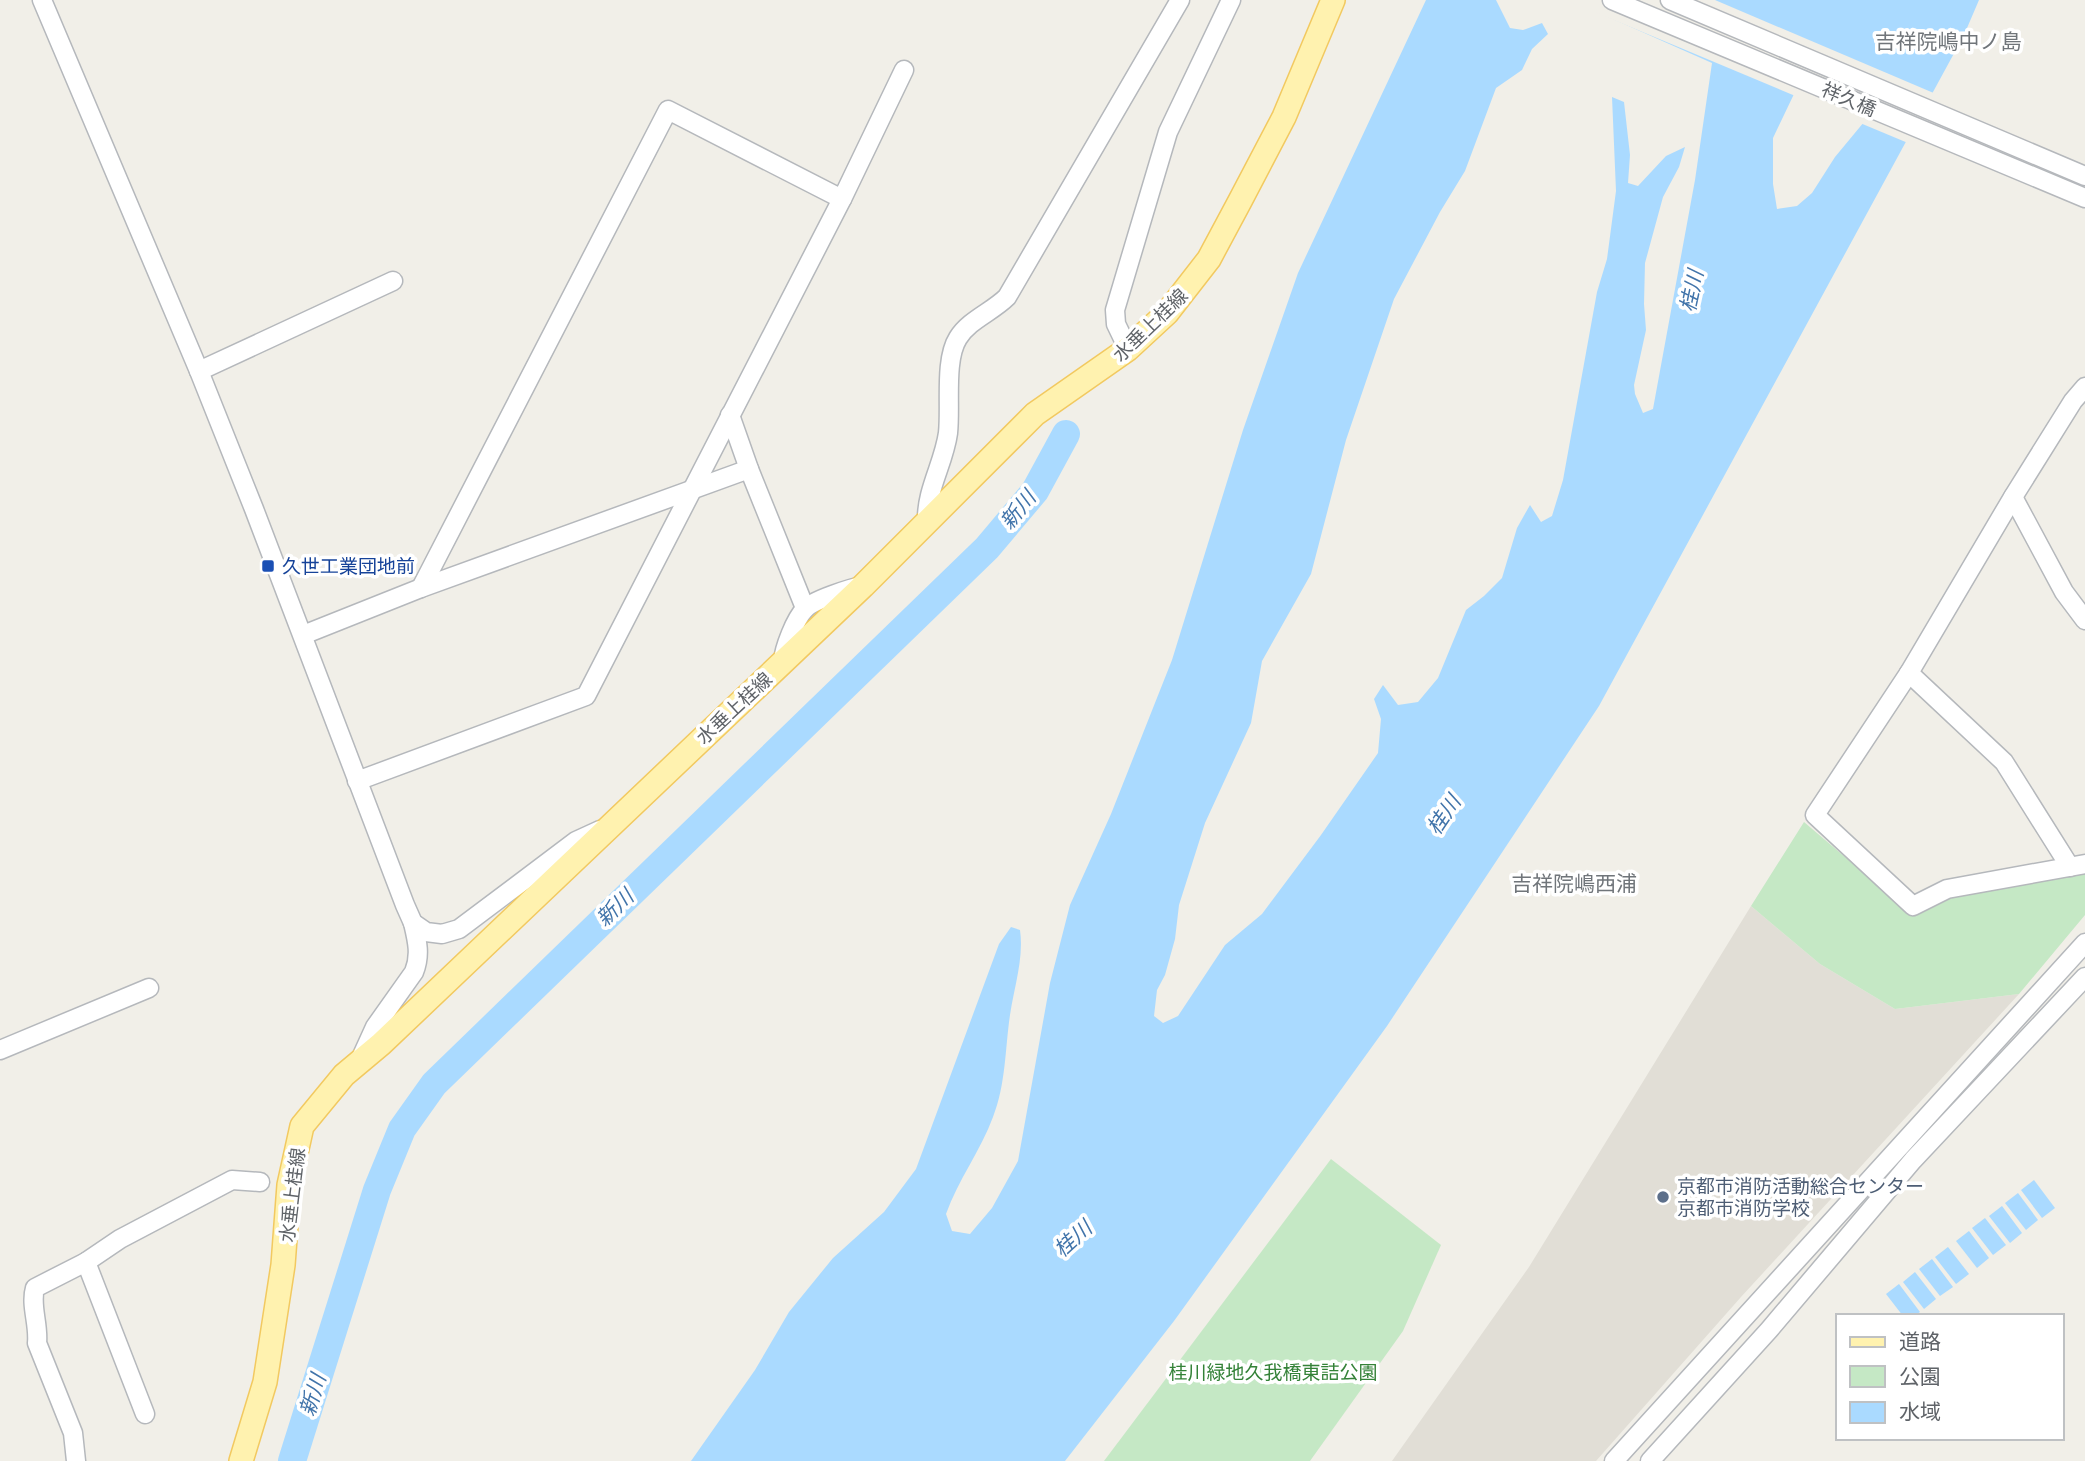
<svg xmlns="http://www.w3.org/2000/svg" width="2085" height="1461" font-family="'Archivo Narrow','Noto Sans JP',sans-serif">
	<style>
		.education { fill: #e1ded6 }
		.green { fill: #c5e8c5 }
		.water { fill: #aadaff; fill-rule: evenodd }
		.pier { fill: #f1efe8 }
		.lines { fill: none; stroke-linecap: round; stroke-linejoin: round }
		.river { stroke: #aadaff; stroke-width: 28 }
		.minor-casing { stroke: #b5b8bc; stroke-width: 21 }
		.major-casing { stroke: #f2c960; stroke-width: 26 }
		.minor { stroke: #fff; stroke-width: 18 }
		.major { stroke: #fff2af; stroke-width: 23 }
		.transit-dot { fill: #1a4fb4; stroke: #fff; stroke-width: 2.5 }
		.service-dot { fill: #5c6f8a; stroke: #fff; stroke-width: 2.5 }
		.labels { text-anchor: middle; stroke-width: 7; stroke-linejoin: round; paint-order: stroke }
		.street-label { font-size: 19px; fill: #5f6368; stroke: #fff }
		.transit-label { font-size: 19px; fill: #164399; stroke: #fff; text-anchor: start }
		.service-label { font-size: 19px; fill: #4e5e75; stroke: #fff; text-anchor: start }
		.park-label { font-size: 19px; fill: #348238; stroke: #fff }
		.neighbourhood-label { font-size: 21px; fill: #70757a; stroke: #fff }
		.water-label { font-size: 21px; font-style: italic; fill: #4174aa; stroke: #fff }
	</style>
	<rect width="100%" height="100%" fill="#f1efe8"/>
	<!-- education -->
	<path class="education" d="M1751,906l69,58 75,45 124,-15 -278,303 -145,164h-204l137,-194z"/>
	<!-- green -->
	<g class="green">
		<path d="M1804,822l109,93 43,-20 129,-23v43l-66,79 -124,15 -75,-45 -69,-58z"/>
		<path d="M1331,1159l110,86 -38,86 -93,130h-206z"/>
	</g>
	<!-- water -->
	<g class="water">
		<path d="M1426,0h70l14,28 13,2 19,-7 6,11 -16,15 -10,21 -26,18 -31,83 -25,41 -46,87 -48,141 -35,134 -49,87 -11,62 -46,100 -26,82 -4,34 -10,36 -8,15 -3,26 9,7 15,-7 47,-71 37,-31 59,-79 57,-82 3,-34 -7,-20 9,-14 15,20 20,-3 20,-24 28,-68 18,-14 18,-18 15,-50 13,-23 11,17 11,-6 11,-36 34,-188 10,-33 9,-68 -4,-94 12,5 6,53 -2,28 10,3 28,-30 19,-9 -6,20 -16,30 -18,66 -1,41 2,26 -12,55 1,9 8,19 10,-4 42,-229 17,-117 -142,-63h409l-15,35 -365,671 -212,320 -213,295 -109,140h-374l64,-91 34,-58 44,-54 51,-46 32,-43 83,-225 12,-17 9,3c4,29 -6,57 -10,85 -5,34 -4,69 -17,102 -12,33 -35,63 -47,97l6,17 18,3 22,-26 26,-47 32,-178 20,-78 41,-91 61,-154 71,-230 55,-157zM1794,94l70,28 -29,35 -23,36 -15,13 -20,3 -4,-25v-46z"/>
		<path d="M2034,1180l21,28 -13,10 -21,-28z"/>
		<path d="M2018,1193l20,27 -12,10 -21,-27z"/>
		<path d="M2002,1206l20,27 -12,10 -21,-27z"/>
		<path d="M1985,1218l21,27 -13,10 -21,-27z"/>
		<path d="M1969,1231l20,27 -12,10 -21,-27z"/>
		<path d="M1948,1247l21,27 -13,10 -21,-27z"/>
		<path d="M1932,1259l21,28 -13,9 -21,-27z"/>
		<path d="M1915,1272l21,27 -12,10 -21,-27z"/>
		<path d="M1899,1284l21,28 -6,4h-11l-17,-22z"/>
	</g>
	<!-- pier -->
	<path class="pier" d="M1566,0h149l221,94 -28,49z"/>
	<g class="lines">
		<!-- river -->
		<path class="river" d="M292,1461l85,-271 25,-61 32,-45 553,-536 48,-57 31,-57"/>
		<defs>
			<g id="minor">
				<path d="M42,0l157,371 55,138 151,396 8,18 13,9 16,2 17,-5 117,-88 24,-11"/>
				<path d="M1612,0l473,198"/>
				<path d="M1670,0l415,176"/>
				<path d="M1128,349l-12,-25 -1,-14 53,-178 63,-132"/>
				<path d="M199,371l194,-90"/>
				<path d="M2085,387l-12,14 -60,96 -104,176 -94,142 98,91 34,-17 138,-25"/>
				<path d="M730,415l19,54 56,139"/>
				<path d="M2013,497l51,95 21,28"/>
				<path d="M927,521c-1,-31 17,-58 21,-88 3,-27 -4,-73 10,-95 11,-18 34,-26 49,-41l173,-297"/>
				<path d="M421,588l247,-478 174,89"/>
				<path d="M303,635l118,-47 328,-119"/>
				<path d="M783,661c1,-13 12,-42 22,-52 8,-9 46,-21 58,-23"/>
				<path d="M1909,673l95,89 66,105"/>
				<path d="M357,781l229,-85 256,-497 62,-129"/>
				<path d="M0,1050l149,-62"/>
				<path d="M360,1060l15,-33 39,-55c7,-17 3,-32 -1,-49"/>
				<path d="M86,1262l59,152"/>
				<path d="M76,1461l-3,-28 -36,-90c2,-19 -7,-38 -2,-55l51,-26 34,-23 112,-59 28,2"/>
				<path d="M1614,1461l471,-518"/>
				<path d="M1650,1461l119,-131 144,-170 172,-183"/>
			</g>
			<path id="major" d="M241,1461l24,-79 18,-117 6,-80 13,-59 42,-51 37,-31 482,-458 172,-172 93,-65 39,-36 42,-54 31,-58 44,-84 49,-117"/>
		</defs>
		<!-- minor casing -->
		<use href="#minor" class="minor-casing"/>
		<!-- major casing -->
		<use href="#major" class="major-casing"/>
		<!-- minor -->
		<use href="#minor" class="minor"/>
		<!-- major -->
		<use href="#major" class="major"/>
	</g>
	<!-- markers -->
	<rect class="transit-dot" x="261" y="559" width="14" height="14" rx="3.5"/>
	<circle class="service-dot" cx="1663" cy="1197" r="7"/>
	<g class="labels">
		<!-- street labels -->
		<g class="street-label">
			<text transform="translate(1849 99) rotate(23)" y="7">祥久橋</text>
			<text transform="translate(1150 325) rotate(-44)" y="7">水垂上桂線</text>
			<text transform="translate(734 708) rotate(-43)" y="7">水垂上桂線</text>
			<text transform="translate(292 1195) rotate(-83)" y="7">水垂上桂線</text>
		</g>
		<!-- transit labels -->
		<g class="transit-label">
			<text x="282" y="573">久世工業団地前</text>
		</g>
		<!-- service labels -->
		<g class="service-label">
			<text x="1677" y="1193">京都市消防活動総合センター<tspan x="1677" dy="22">京都市消防学校</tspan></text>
		</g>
		<!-- park labels -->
		<g class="park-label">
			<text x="1273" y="1379">桂川緑地久我橋東詰公園</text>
		</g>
		<!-- neighbourhood labels -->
		<g class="neighbourhood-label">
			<text x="1948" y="49">吉祥院嶋中ノ島</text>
			<text x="1574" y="891">吉祥院嶋西浦</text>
		</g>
		<!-- water labels -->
		<g class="water-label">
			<text transform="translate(1692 291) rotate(-78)" y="7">桂川</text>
			<text transform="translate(1018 510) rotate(-51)" y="7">新川</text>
			<text transform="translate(1444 815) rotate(-56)" y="7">桂川</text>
			<text transform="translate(615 908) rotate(-44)" y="7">新川</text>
			<text transform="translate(1073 1239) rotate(-42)" y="7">桂川</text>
			<text transform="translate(313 1395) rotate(-73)" y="7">新川</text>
		</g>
	</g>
	<!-- legend -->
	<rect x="1836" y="1314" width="228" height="126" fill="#ffffff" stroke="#bfc1c3" stroke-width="2"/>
	<rect x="1850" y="1337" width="35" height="10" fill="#fff2af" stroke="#bfc1c3" stroke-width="2"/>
	<text x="1899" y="1349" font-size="21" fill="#5f6368">道路</text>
	<rect x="1850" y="1366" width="35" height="21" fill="#c5e8c5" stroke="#bfc1c3" stroke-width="2"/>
	<text x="1899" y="1384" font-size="21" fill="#5f6368">公園</text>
	<rect x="1850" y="1402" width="35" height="21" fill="#aadaff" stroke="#bfc1c3" stroke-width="2"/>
	<text x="1899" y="1419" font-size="21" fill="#5f6368">水域</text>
</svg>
